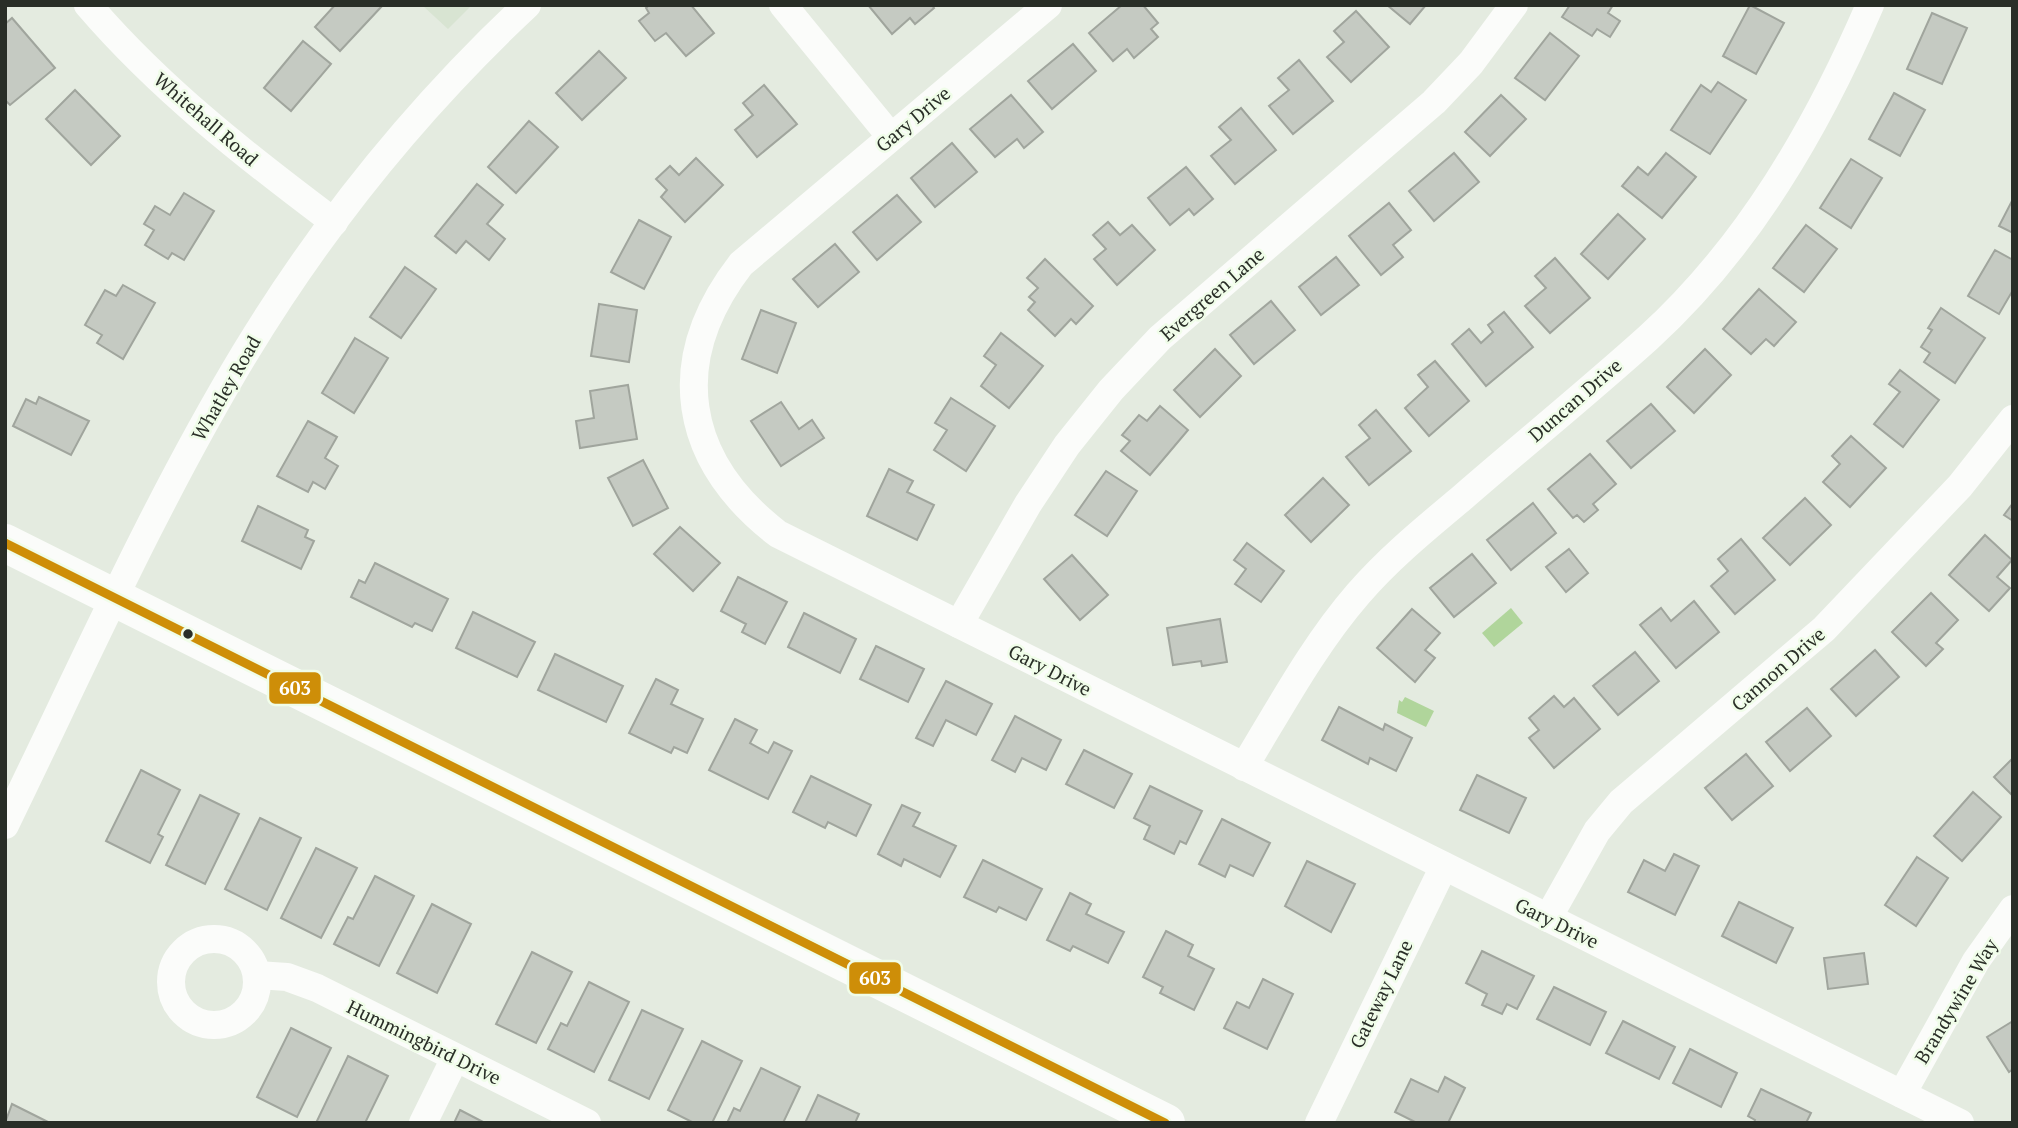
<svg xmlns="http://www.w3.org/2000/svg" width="2018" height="1128" font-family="'PT Serif',serif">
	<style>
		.built { fill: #d8e4d2 }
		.water { fill: #b0d59b }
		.building { fill: #c5cac2; stroke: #a0a59d; stroke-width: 2 }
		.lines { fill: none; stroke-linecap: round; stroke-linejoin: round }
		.minor { stroke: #fbfcfa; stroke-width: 28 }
		.secondary { stroke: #fbfcfa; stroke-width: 38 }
		.bus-1-casing { stroke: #f0fde9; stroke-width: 14 }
		.bus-1 { stroke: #ce8e08; stroke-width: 9 }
		.bus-dot { fill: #292e27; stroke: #f0fde9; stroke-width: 2.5 }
		.labels { text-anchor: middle; stroke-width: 5; stroke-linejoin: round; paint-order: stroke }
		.street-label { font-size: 19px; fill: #292e27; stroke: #f0fde9 }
		.line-badge { stroke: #f0fde9; stroke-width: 2.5 }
		.badge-label { font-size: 19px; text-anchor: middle; font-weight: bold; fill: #fff }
	</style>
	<rect width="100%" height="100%" fill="#e4ebe0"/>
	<!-- built -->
	<path class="built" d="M422,5h50l-24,24z"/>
	<!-- water -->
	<g class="water">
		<path d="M1511,608l12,15 -29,24 -12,-14z"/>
		<path d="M1405,697l29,14 -8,16 -29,-14 2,-13 3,2z"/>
	</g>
	<!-- building -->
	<g class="building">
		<path d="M335,5h47v1l-42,45 -25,-24z"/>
		<path d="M649,5h42l23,28 -28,23 -20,-23 -11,8 -16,-20 10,-8 -3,-5z"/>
		<path d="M868,5h64l2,3 -19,16 -5,-6 -18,16z"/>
		<path d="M1122,5h21l15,18 -7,6 7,8 -24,21 -7,-9 -14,12 -24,-28z"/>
		<path d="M1387,5h39l-16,19z"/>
		<path d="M1570,5h43l-5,8 12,8 -10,16 -13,-8 -5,7 -30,-19z"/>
		<path d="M1750,5l34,18 -28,51 -33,-18z"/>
		<path d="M1356,11l33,36 -38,35 -24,-25 17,-15 -10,-11z"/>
		<path d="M1932,13l35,15 -25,56 -35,-15z"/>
		<path d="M12,18l43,50 -45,37 -5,-5v-76z"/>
		<path d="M1550,33l29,23 -34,44 -30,-22z"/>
		<path d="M303,41l28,23 -40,47 -27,-23z"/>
		<path d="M1073,44l23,27 -44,38 -24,-28z"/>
		<path d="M599,51l27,27 -44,42 -26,-27z"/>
		<path d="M1299,60l34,41 -40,33 -24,-28 20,-16 -11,-12z"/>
		<path d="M1718,82l28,18 -36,54 -39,-24 30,-45 10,7z"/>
		<path d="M764,85l33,39 -40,33 -22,-27 18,-15 -10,-12z"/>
		<path d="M75,90l45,46 -29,29 -45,-46z"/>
		<path d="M1894,93l31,17 -25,46 -31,-17z"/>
		<path d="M1011,95l32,37 -19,16 -7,-9 -22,18 -25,-28z"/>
		<path d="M1501,95l25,24 -36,37 -25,-24z"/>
		<path d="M1241,108l35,42 -41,34 -24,-28 20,-16 -12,-13z"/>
		<path d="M529,121l29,26 -42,46 -28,-26z"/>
		<path d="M952,143l25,29 -42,35 -24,-29z"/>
		<path d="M1454,153l25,29 -45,39 -25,-30z"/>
		<path d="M1666,153l30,24 -34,41 -40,-32 16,-19 10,8z"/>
		<path d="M696,158l27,27 -38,37 -24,-25 6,-7 -11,-11 14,-13 9,9z"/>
		<path d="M1851,159l31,19 -31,50 -31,-20z"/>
		<path d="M1186,167l27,32 -19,16 -5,-6 -19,16 -22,-27z"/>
		<path d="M477,184l26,21 -16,19 18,15 -16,21 -23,-19 -10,12 -21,-17z"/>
		<path d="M184,193l30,18 -30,49 -12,-7 -4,6 -23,-14 9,-15 -10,-6 11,-18 15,9z"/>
		<path d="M897,195l24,27 -44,38 -24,-28z"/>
		<path d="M2013,199v34l-14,-7z"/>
		<path d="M1389,203l22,27 -18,15 10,12 -22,18 -32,-39z"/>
		<path d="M1618,214l27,25 -37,40 -27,-25z"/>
		<path d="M639,220l32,17 -27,52 -33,-17z"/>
		<path d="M1108,222l12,13 12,-10 23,25 -38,35 -23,-26 12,-10 -13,-14z"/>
		<path d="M1806,225l31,24 -33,43 -31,-24z"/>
		<path d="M835,244l24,28 -41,35 -25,-28z"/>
		<path d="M1995,250l18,10v30l-14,24 -31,-18z"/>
		<path d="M1336,257l23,28 -38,30 -22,-28z"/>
		<path d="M1555,258l35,40 -40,35 -25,-27 21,-18 -11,-12z"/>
		<path d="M1045,259l48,47 -17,18 -5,-5 -16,17 -27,-26 7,-8 -6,-5 9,-9 -11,-10z"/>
		<path d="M405,267l31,22 -35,49 -31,-21z"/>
		<path d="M123,285l32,18 -32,56 -26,-16 5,-8 -17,-10 20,-35 11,6z"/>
		<path d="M1759,289l37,33 -22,24 -8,-7 -15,15 -28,-25z"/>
		<path d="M1271,301l24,29 -41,34 -24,-29z"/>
		<path d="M599,304l38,6 -8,52 -38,-6z"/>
		<path d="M1941,308l44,30 -30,45 -31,-21 6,-9 -9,-6 11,-17 -4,-2z"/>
		<path d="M761,310l35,13 -19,50 -35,-14z"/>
		<path d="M1504,312l29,35 -47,39 -34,-42 17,-15 12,14 12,-11 -5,-7z"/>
		<path d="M1001,333l42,33 -34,42 -28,-22 15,-21 -12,-9z"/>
		<path d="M355,338l33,20 -34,55 -32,-20z"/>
		<path d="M1215,349l26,27 -41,41 -26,-27z"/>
		<path d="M1705,349l26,26 -37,38 -27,-26z"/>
		<path d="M1435,361l34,40 -40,35 -24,-28 23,-21 -10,-12z"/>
		<path d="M1900,370l39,30 -36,47 -29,-23 26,-32 -11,-8z"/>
		<path d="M628,385l9,54 -57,9 -4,-27 18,-3 -4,-27z"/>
		<path d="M39,397l50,24 -18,34 -58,-29 13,-27 10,5z"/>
		<path d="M951,398l44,28 -29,45 -32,-21 13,-20 -12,-7z"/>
		<path d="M781,402l18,27 13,-9 12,18 -43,28 -30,-45z"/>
		<path d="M1651,404l24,27 -44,37 -24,-27z"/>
		<path d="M1160,406l28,24 -38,45 -29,-24 9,-10 -8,-6 17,-20 8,6z"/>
		<path d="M1376,410l35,41 -42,34 -23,-28 24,-19 -11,-13z"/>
		<path d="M308,421l29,16 -12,21 13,8 -13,23 -12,-7 -5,10 -31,-16z"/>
		<path d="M1851,436l35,32 -36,39 -27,-25 17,-18 -8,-8z"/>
		<path d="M1590,454l26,30 -23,20 5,6 -14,12 -7,-7 -4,3 -25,-29z"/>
		<path d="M643,460l25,48 -35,18 -25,-48z"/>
		<path d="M889,469l24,12 -6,11 27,13 -17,35 -50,-24z"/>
		<path d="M1106,471l31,20 -30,45 -32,-21z"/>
		<path d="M1323,478l26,27 -38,37 -26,-27z"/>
		<path d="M1805,498l26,27 -41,40 -27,-27z"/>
		<path d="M1533,503l23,30 -45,37 -24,-30z"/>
		<path d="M2013,503v18l-9,-6z"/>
		<path d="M258,506l50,24 -3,7 9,4 -13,28 -59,-28z"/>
		<path d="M680,527l40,36 -27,28 -39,-37z"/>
		<path d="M1985,535l27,25 -15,17 13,11 -21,23 -40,-36z"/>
		<path d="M1741,539l34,41 -40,34 -24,-28 17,-15 -10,-12z"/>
		<path d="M1247,543l37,28 -23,31 -26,-18 11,-15 -12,-9z"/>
		<path d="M1569,549l19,24 -22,19 -20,-25z"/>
		<path d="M1472,554l24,29 -42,34 -24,-29z"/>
		<path d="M1072,555l36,40 -28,25 -36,-41z"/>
		<path d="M375,563l73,36 -16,32 -17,-8 -3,4 -61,-30 8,-17 6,3z"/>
		<path d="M738,577l49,25 -22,42 -23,-12 4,-8 -25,-13z"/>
		<path d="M1931,593l27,27 -22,23 7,6 -17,17 -34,-34z"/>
		<path d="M1694,601l25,31 -43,36 -36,-43 21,-17 10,13z"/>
		<path d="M1412,609l28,24 -15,17 10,8 -20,24 -38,-34z"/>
		<path d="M473,612l62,30 -18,35 -61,-29z"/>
		<path d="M804,613l52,26 -16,34 -52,-26z"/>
		<path d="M1220,619l7,43 -25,4 -1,-5 -28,4 -6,-37z"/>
		<path d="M876,646l48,23 -16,33 -48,-23z"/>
		<path d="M1875,650l24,27 -43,39 -25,-27z"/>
		<path d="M1635,652l24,29 -41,34 -25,-29z"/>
		<path d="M555,654l68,32 -17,36 -68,-32z"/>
		<path d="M656,679l22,11 -7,14 32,15 -16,34 -13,-6 -3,6 -42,-20z"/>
		<path d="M946,681l46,23 -16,31 -30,-15 -13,26 -17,-8z"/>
		<path d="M1554,696l10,11 10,-9 26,31 -46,39 -25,-30 10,-8 -10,-12z"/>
		<path d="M1339,707l44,23 2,-6 27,14 -16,33 -26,-13 -2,6 -46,-24z"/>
		<path d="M1807,708l24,28 -41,35 -24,-29z"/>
		<path d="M1015,716l46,24 -15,30 -24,-12 -7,14 -23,-12z"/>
		<path d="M735,719l22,11 -7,13 18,10 6,-11 18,9 -24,48 -59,-29z"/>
		<path d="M1084,750l48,24 -18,34 -48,-24z"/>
		<path d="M1746,754l27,32 -41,34 -27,-32z"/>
		<path d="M2013,758v38l-19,-19z"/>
		<path d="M141,770l39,20 -22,44 5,3 -13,26 -44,-22z"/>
		<path d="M1477,775l49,23 -17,35 -49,-23z"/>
		<path d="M811,776l60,29 -15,31 -28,-14 -3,6 -32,-16z"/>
		<path d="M1150,786l52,25 -16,33 -6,-3 -6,13 -30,-15 6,-13 -16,-8z"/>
		<path d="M1973,792l28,25 -39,44 -28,-25z"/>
		<path d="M200,795l39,19 -34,70 -39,-19z"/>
		<path d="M902,805l18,8 -7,13 43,20 -16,31 -36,-18 -3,7 -23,-12z"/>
		<path d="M260,818l41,20 -34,72 -42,-21z"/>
		<path d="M1222,819l48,24 -17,33 -23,-11 -5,12 -26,-13z"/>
		<path d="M316,848l41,20 -36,70 -40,-20z"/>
		<path d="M1674,854l25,12 -24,49 -47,-23 16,-32 21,11z"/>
		<path d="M1917,857l31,21 -32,48 -31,-21z"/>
		<path d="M983,860l59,29 -16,31 -27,-13 -3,5 -32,-15z"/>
		<path d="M1307,861l48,23 -24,48 -46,-26z"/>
		<path d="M375,876l39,20 -35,70 -45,-22 14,-27 5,2z"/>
		<path d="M1070,893l21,11 -5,10 38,18 -16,31 -35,-17 -3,5 -23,-11z"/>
		<path d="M1739,902l54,26 -17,35 -54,-27z"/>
		<path d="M432,904l39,20 -34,69 -40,-20z"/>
		<path d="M1166,931l27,14 -5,11 26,13 -20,41 -34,-17 3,-6 -20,-10z"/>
		<path d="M1482,951l52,25 -17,33 -10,-5 -5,10 -20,-9 5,-11 -21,-11z"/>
		<path d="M532,952l40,20 -36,71 -40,-19z"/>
		<path d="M1864,953l4,31 -40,5 -4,-31z"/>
		<path d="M1263,979l30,15 -26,55 -43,-21 13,-26 12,6z"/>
		<path d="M589,982l40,20 -35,70 -46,-23 13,-26 6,3z"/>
		<path d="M1554,987l52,25 -16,33 -53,-26z"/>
		<path d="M642,1010l41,19 -34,70 -40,-19z"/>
		<path d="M1623,1021l52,26 -16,32 -53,-26z"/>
		<path d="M2013,1021v48l-4,3 -22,-35z"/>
		<path d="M291,1028l40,20 -34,69 -40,-20z"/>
		<path d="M702,1041l40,20 -30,62h-18l-26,-13z"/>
		<path d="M1690,1049l47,24 -16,34 -48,-24z"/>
		<path d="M348,1056l40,20 -23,47h-49z"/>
		<path d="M761,1068l39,19 -17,36h-56l7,-15 6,3z"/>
		<path d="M1445,1077l20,11 -17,35h-31l-22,-11 16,-33 27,13z"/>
		<path d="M1761,1089l50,24 -5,10h-52l1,-3 -7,-4z"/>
		<path d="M818,1095l41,19 -4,9h-50z"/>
		<path d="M12,1104l38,19h-45z"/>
		<path d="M460,1110l25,13h-31z"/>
	</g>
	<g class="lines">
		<!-- minor -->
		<g class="minor">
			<path d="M88,5c72,84 158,151 246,217"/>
			<path d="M783,5l108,132"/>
			<path d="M1048,5l-307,259c-75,97 -59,196 37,270l1182,589"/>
			<path d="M959,624l69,-120 39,-59 44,-55 49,-52 274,-236 37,-39 43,-58"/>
			<path d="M1244,767c36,-59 69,-121 114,-173 31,-36 68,-66 105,-97 61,-53 125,-105 185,-159 100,-91 169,-210 222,-333"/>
			<path d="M5,825c77,-158 149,-321 240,-472 77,-127 173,-246 282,-348"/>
			<path d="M1548,918l49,-87 24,-29 203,-173 136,-143 53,-67"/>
			<circle cx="214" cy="982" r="43"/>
			<path d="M257,975l30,2 30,11 270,135"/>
			<path d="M1902,1094l74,-133 37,-52"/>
			<path d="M423,1123l32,-65"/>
			<path d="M1319,1123l125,-257"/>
		</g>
		<!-- secondary -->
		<path class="secondary" d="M5,543l1161,580"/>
		<defs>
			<path id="bus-1" d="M5,543l1160,580"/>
		</defs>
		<!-- bus-1 casing -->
		<use href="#bus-1" class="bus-1-casing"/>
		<!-- bus-1 -->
		<use href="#bus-1" class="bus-1"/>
	</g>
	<!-- markers -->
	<circle class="bus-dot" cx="188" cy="634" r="6"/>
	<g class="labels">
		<!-- street labels -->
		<g class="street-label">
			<text transform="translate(206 119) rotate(41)" y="7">Whitehall Road</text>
			<text transform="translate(913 119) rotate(-40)" y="7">Gary Drive</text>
			<text transform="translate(1212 294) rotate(-41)" y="7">Evergreen Lane</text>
			<text transform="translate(226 388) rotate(-60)" y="7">Whatley Road</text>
			<text transform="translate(1575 400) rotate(-41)" y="7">Duncan Drive</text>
			<text transform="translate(1778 669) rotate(-41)" y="7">Cannon Drive</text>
			<text transform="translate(1050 670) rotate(27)" y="7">Gary Drive</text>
			<text transform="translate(1557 923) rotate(26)" y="7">Gary Drive</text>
			<text transform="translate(1381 994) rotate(-64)" y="7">Gateway Lane</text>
			<text transform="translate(1956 1001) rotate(-59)" y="7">Brandywine Way</text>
			<text transform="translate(424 1042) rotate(26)" y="7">Hummingbird Drive</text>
		</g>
	</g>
	<g class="line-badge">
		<rect x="268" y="671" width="54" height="34" rx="7" fill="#ce8e08"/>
		<rect x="848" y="961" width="54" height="34" rx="7" fill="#ce8e08"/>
	</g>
	<g class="badge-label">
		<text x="295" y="695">603</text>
		<text x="875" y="985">603</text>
	</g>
	<!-- border -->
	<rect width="2018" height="1128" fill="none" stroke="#292e27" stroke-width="14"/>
</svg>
